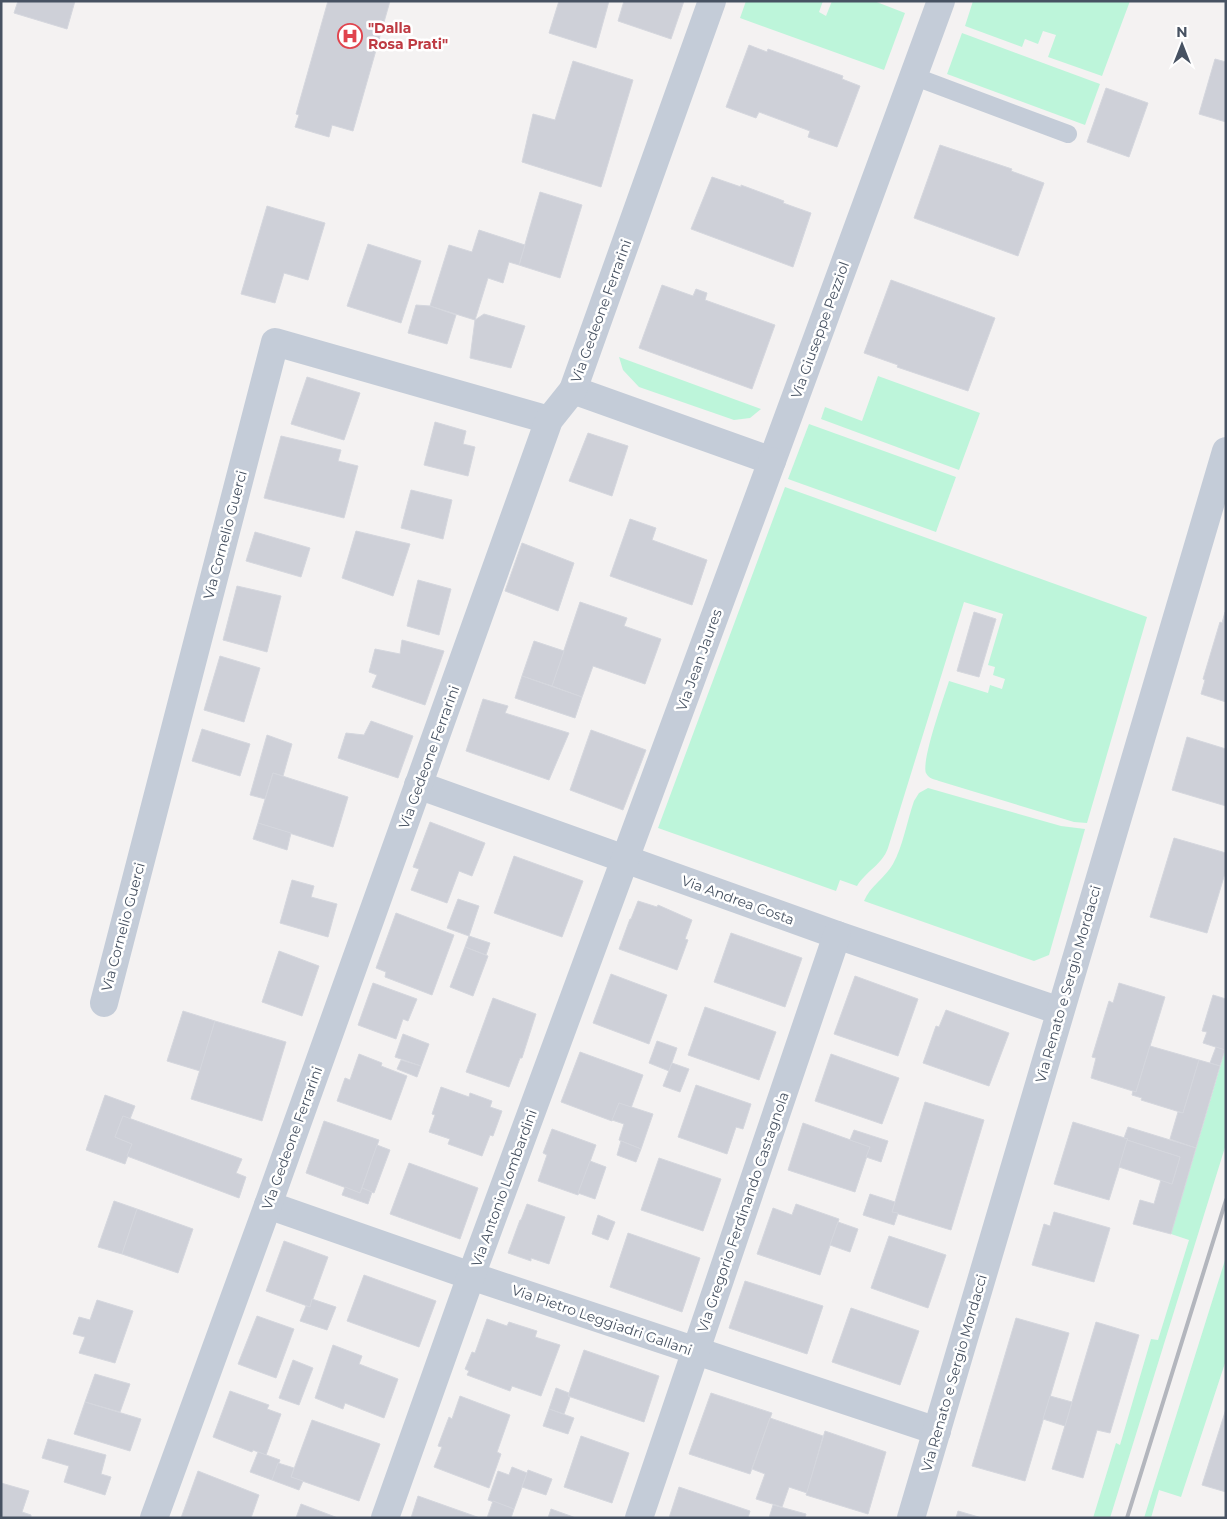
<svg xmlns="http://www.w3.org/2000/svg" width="1227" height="1519" font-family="Montserrat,sans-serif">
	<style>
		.green { fill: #bdf5da }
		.building { fill: #ced0d8; stroke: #d5d7de }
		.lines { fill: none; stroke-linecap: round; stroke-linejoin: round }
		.service { stroke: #c4ccd8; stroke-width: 18 }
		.minor { stroke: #c4ccd8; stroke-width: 28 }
		.rail { stroke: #b3b6bd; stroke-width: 4 }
		.labels { text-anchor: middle; stroke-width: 5; stroke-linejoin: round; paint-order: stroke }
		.health-label { font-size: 14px; font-weight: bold; fill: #be3a42; stroke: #fff; text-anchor: start }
		.street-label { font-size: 14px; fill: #475262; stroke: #fff }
	</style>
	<rect width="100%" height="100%" fill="#f4f2f2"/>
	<!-- green -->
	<g class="green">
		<path d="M746,1h77l-4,11 7,4 6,-15h42l31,12 -21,57 -144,-52z"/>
		<path d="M973,1h157l-28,75 -54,-19 8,-22 -13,-4 -5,13 -13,-5 -3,8 -57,-21z"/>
		<path d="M962,33l138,51 -15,41 -138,-51z"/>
		<path d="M619,357l142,52 -11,9 -16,2 -95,-33 -16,-17z"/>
		<path d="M878,376l102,37 -21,57 -138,-51 4,-12 37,14z"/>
		<path d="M809,424l147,53 -20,55 -148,-53z"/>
		<path d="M785,487l362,130 -60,206 -13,-1 -135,-41c-5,-2 -10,-2 -13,-8 -5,-12 18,-76 23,-92l39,12 2,-8 12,4 3,-10 -12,-4 2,-8 -7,-2 15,-51 -39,-12 -76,246c-6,17 -22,23 -31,38l-17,-6 -4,11 -178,-63z"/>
		<path d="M928,788l133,38 24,3 -36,126 -15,6 -170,-60c6,-15 21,-23 29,-37 10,-18 14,-43 21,-63l5,-8z"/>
		<path d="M1226,1047v97l-116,374h-17l23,-75 4,2 31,-106 7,1 31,-100 -18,-6z"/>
		<path d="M1226,1257v103l-45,137 -22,-7 -8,28h-7z"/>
	</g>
	<!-- building -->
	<g class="building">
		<path d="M18,1h57l-8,28 -53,-16z"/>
		<path d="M328,1h62l-37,130 -21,-6 -3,12 -34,-10 4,-12 -3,-1z"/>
		<path d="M559,1h50l-13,47 -47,-15z"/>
		<path d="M624,1h60l-13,38 -53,-18z"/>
		<path d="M749,45l18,7 1,-3 75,27 -1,3 18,7 -23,61 -29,-10 2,-6 -51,-19 -3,6 -30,-11z"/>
		<path d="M1215,59l11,3v60l-27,-8z"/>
		<path d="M573,61l60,19 -32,107 -79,-25 11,-48 22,6z"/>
		<path d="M1106,88l42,15 -19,54 -42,-15z"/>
		<path d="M940,145l72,24 -1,2 33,12 -26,73 -104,-38z"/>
		<path d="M712,177l29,10v-2l43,16 -1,2 28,10 -18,54 -102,-38z"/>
		<path d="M540,192l42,13 -22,73 -41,-13z"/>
		<path d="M267,206l58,17 -17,57 -24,-7 -9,30 -34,-9z"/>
		<path d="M479,230l46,15 -6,20 -10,-3 -6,21 -15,-5 -13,42 -45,-14 19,-61 23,7z"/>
		<path d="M368,244l53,17 -20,62 -54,-17z"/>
		<path d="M891,280l104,38 -27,73 -71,-24 1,-2 -34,-12z"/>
		<path d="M662,285l31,11 3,-7 11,4 -2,7 70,25 -23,64 -113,-41z"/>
		<path d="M416,305l14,1 26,9 -9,29 -39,-11z"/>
		<path d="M484,314l41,12 -14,42 -41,-10 5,-38z"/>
		<path d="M307,377l53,16 -16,47 -53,-16z"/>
		<path d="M435,422l31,9 -3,13 12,3 -7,29 -44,-11z"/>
		<path d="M588,433l40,13 -16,50 -43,-15z"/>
		<path d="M281,436l60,14 -3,11 20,5 -14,52 -80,-20z"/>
		<path d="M411,490l41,10 -9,39 -42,-11z"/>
		<path d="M630,519l26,9 -4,12 55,20 -15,45 -82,-29z"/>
		<path d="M356,531l54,13 -17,52 -51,-18z"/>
		<path d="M255,532l55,16 -9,29 -55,-16z"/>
		<path d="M522,543l52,20 -16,48 -53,-20z"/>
		<path d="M418,580l33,9 -12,46 -32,-9z"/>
		<path d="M237,586l44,10 -14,56 -44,-12z"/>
		<path d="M580,602l47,16 -3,8 37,13 -16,45 -52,-18 -11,31 -30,-11z"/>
		<path d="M974,612l22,7 -17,58 -22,-6z"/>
		<path d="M1225,612l1,1v89l-25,-8 4,-14 -2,-1 17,-57 2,1z"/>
		<path d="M402,640l42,11 -19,54 -53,-18 5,-12 -8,-3 6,-23 25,5z"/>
		<path d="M534,641l30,10 -12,35 -30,-10z"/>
		<path d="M220,656l40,12 -16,54 -40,-12z"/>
		<path d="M522,676l60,21 -7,21 -60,-20z"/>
		<path d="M483,699l25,7 -3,7 64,20 -20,47 -83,-29z"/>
		<path d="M371,721l42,15 -15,42 -60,-20 8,-25 18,2z"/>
		<path d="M202,729l48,15 -10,32 -48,-15z"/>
		<path d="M591,730l55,20 -23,60 -53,-20z"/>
		<path d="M267,735l25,9 -9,32 -10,-3 -8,26 -15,-4z"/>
		<path d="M1187,737l39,12v57l-54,-16z"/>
		<path d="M273,773l75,24 -15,50 -75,-24z"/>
		<path d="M430,822l55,21 -13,33 -13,-5 -12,32 -36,-13 8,-21 -6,-2z"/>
		<path d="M258,823l33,10 -4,17 -34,-11z"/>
		<path d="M1174,838l52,15v17l-19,63 -57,-16z"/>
		<path d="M514,856l69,25 -21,56 -68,-24z"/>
		<path d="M292,880l22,6 -3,11 26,7 -9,33 -48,-14z"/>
		<path d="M458,899l21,7 -10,30 -22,-8z"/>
		<path d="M638,901l19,6 1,-2 34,15 -7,19 3,1 -11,30 -58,-21 11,-30h1z"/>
		<path d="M396,913l58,22 -22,60 -47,-18 1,-5 -10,-4z"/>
		<path d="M731,933l71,25 -17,49 -71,-25z"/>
		<path d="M469,936l21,7 -4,12 -21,-8z"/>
		<path d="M465,947l23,9 -15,40 -23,-9z"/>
		<path d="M279,951l40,15 -17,50 -40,-14z"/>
		<path d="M611,974l56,21 -18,49 -56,-21z"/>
		<path d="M855,976l63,23 -20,57 -64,-22z"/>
		<path d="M373,983l44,16 -9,22 -5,-2 -7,20 -38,-14z"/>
		<path d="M1119,983l46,14 -29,95 -45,-14 5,-20 -4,-1 17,-56 4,2z"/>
		<path d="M1213,995l13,4 -1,51 -22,-7 4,-11 -5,-1z"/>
		<path d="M493,998l43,16 -14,44h-2l-11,29 -43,-15z"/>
		<path d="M705,1007l71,25 -17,48 -71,-25z"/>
		<path d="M946,1010l63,23 -20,53 -66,-23 13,-37 3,1z"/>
		<path d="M183,1011l32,10 -15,50 -33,-10z"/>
		<path d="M215,1021l71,21 -24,79 -71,-22z"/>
		<path d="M403,1034l26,10 -8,22 -26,-9z"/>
		<path d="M657,1041l20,7 -8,23 -20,-8z"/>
		<path d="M1150,1046l49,14 -16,53 -42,-13 1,-2 -10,-3 1,-4 3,1z"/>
		<path d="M1216,1047l9,3 -5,16 -10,-3z"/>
		<path d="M580,1052l63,23 -12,33 -12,-5 -7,18 -51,-19z"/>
		<path d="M359,1054l23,9 -1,3 26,10 -16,44 -54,-19 8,-23 5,2z"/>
		<path d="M831,1054l68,24 -17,46 -67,-23z"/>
		<path d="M401,1060l20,6 -4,11 -20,-8z"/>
		<path d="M1199,1060l21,6 -24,82 -26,-9 8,-27 5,1z"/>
		<path d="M672,1063l17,6 -9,23 -17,-6z"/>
		<path d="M696,1085l55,19 -8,25 -7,-2 -9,27 -49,-17z"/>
		<path d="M441,1087l28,10 1,-4 22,8 -2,6 12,4 -9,25 -3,-1 -8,21 -34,-12 2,-5 -21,-7 6,-17 -3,-1z"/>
		<path d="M105,1095l30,11 -5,13 -7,-3 -8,21 17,7 -7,20 -39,-14z"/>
		<path d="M925,1102l59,18 -33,110 -59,-18z"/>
		<path d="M619,1103l34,11 -12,35 -22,-9 5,-16 -12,-4z"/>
		<path d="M123,1116l119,43 -6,14 10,4 -7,21 -112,-42 5,-12 -17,-7z"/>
		<path d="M324,1121l55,19 -19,53 -54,-20z"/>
		<path d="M1073,1122l55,17 -19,61 -55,-16z"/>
		<path d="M803,1123l67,24 -15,45 -67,-22z"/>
		<path d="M1128,1127l68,21 -25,86 -38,-10 7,-24 14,4 7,-24 11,4 8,-27 -53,-17 1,-1 -4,-1z"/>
		<path d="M552,1129l44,16 -18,50 -40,-14 9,-26 -4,-2z"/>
		<path d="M854,1130l34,11 -7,21 -15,-5 4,-10 -20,-7z"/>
		<path d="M1127,1140l53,17 -8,27 -53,-17z"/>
		<path d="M621,1141l20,8 -5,13 -19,-7z"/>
		<path d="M377,1145l13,5 -16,43 -12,-5z"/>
		<path d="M659,1158l62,21 -18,52 -62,-21z"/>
		<path d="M590,1161l16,6 -11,32 -17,-6z"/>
		<path d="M409,1163l69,25 -18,51 -70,-25z"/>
		<path d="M345,1187l15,6 2,-5 10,4 -4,12 -26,-9z"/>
		<path d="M870,1194l25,8 -3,10 6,1 -4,12 -31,-10z"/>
		<path d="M114,1201l23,8 -15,45 -24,-7z"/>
		<path d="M527,1204l38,13 -16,47 -18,-6v3l-23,-8 12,-33h1z"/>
		<path d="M796,1204l43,15 -19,56 -63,-21 16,-46 19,7z"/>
		<path d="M137,1209l56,20 -15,44 -56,-19z"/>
		<path d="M1054,1212l56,16 -16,54 -62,-17 12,-41 6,2z"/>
		<path d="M598,1215l17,7 -7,18 -16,-6z"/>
		<path d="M838,1222l20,7 -8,23 -20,-7z"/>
		<path d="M628,1233l72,25 -18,54 -72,-25z"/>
		<path d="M889,1236l57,19 -18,53 -57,-20z"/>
		<path d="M284,1241l44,16 -18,50 -44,-16z"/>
		<path d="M364,1275l72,26 -17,46 -72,-26z"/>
		<path d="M745,1281l78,25 -16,48 -78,-26z"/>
		<path d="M312,1299l24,8 -9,23 -27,-9 6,-15 4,1z"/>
		<path d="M97,1300l36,11 -18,52 -36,-10 6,-16 -12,-3 6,-17 11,3z"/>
		<path d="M851,1308l68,23 -19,54 -68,-23z"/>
		<path d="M257,1316l37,13 -18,49 -38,-14z"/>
		<path d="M1016,1318l53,15 -44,148 -53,-15z"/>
		<path d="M487,1319l20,7 2,-4 6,2 22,7 -2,6 25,8 -19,51 -29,-10 -2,5 -43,-16 2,-4 -4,-2 7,-17 3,1z"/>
		<path d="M1096,1322l43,13 -29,98 -13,-3 -14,48 -31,-9z"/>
		<path d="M333,1345l29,11 -3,8 39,15 -14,39 -39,-15 -2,6 -28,-11z"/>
		<path d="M584,1350l75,26 -15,46 -76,-26z"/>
		<path d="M293,1360l20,8 -14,37 -20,-7z"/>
		<path d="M95,1374l35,10 -10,28 -35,-10z"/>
		<path d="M556,1388l13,5 -1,3 2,1 -6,17 -15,-5z"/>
		<path d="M230,1391l39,14 -2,4 14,5 -15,41 -13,-5 -1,2 -39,-15z"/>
		<path d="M711,1393l61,20 -22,61 -61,-20z"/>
		<path d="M460,1396l50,19 -13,37 4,2 -12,34 -55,-21 8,-20 -4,-1 11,-29 3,2z"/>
		<path d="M1050,1396l22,6 -7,24 -22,-7z"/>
		<path d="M85,1402l56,17 -11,32 -56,-17z"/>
		<path d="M549,1409l25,9 -6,16 -25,-8z"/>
		<path d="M1226,1409v83l-24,-7z"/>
		<path d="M770,1418l53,18 -16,57 -18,-6 -7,20 -26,-8 9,-25 -13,-5z"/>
		<path d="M312,1420l68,24 -21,57 -68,-24z"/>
		<path d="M825,1431l61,21 -18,62 -62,-19z"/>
		<path d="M581,1436l48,17 -17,50 -48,-16z"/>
		<path d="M48,1439l58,16 -5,19 10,3 -6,18 -41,-13 5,-16 -27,-8z"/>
		<path d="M258,1452l22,8 -8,20 -22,-8z"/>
		<path d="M278,1463l16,5 -3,9 12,4 -4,9 -27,-10z"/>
		<path d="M512,1467l15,6 -13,36 -26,-9 10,-29 11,4z"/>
		<path d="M528,1470l24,9 -6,16 -24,-8z"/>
		<path d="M198,1471l61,24 -8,23h-70z"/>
		<path d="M1,1483l28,8 -7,21 9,3v3h-30z"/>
		<path d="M679,1487l71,24 -2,7h-79z"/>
		<path d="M418,1496l62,22h-69z"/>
		<path d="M493,1501l21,8 -3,9h-24z"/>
		<path d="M301,1504l37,14h-42z"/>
		<path d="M773,1505l33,9 -1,4h-36z"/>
		<path d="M551,1509l25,9h-28z"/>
		<path d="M958,1511l24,7h-26z"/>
	</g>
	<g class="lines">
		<!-- service -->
		<path class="service" d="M913,76l155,58"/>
		<!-- minor -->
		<g class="minor">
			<path d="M573,390l199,71 169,-460"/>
			<path d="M418,785l419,150 223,76"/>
			<path d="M104,1003l171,-661 274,78"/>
			<path d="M268,1205l203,71 466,155"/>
			<path d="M154,1518l114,-313 281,-785 24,-30 139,-389"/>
			<path d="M385,1518l86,-242 301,-815"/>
			<path d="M639,1518l198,-583"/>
			<path d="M911,1518l315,-1067"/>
		</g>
		<!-- rail -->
		<path class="rail" d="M1127,1518l99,-318"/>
	</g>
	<!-- icons -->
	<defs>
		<symbol id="hospital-ring" viewBox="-11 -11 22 22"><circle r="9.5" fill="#fff" stroke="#e0444e" stroke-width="1.5"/><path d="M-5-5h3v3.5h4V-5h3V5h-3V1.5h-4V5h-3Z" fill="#e0444e"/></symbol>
	</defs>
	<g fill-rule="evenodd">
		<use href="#hospital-ring" x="336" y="22" width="28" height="28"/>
	</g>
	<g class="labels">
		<!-- health labels -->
		<g class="health-label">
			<text x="368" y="33">"Dalla<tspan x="368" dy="16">Rosa Prati"</tspan></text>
		</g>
		<!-- street labels -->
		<g class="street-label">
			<text transform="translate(601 311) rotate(-70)" y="5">Via Gedeone Ferrarini</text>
			<text transform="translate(820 330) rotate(-70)" y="5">Via Giuseppe Pezziol</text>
			<text transform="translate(225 535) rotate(-75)" y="5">Via Cornelio Guerci</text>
			<text transform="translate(699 660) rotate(-70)" y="5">Via Jean Jaures</text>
			<text transform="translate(429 757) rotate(-70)" y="5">Via Gedeone Ferrarini</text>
			<text transform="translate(738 900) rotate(20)" y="5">Via Andrea Costa</text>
			<text transform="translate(123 927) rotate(-75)" y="5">Via Cornelio Guerci</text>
			<text transform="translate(1068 984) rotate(-74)" y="5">Via Renato e Sergio Mordacci</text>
			<text transform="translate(292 1138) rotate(-70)" y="5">Via Gedeone Ferrarini</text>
			<text transform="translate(504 1188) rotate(-70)" y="5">Via Antonio Lombardini</text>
			<text transform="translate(743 1212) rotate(-71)" y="5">Via Gregorio Ferdinando Castagnola</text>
			<text transform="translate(602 1320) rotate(19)" y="5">Via Pietro Leggiadri Gallani</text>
			<text transform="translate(954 1373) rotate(-74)" y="5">Via Renato e Sergio Mordacci</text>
		</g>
	</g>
	<!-- border -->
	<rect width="1227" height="1519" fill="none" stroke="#475262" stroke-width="5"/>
	<!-- north arrow -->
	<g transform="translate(1182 45)" stroke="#ffffff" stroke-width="4" paint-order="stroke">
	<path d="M0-4L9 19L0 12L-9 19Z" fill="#475262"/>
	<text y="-8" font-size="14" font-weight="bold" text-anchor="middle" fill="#475262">N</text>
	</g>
</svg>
